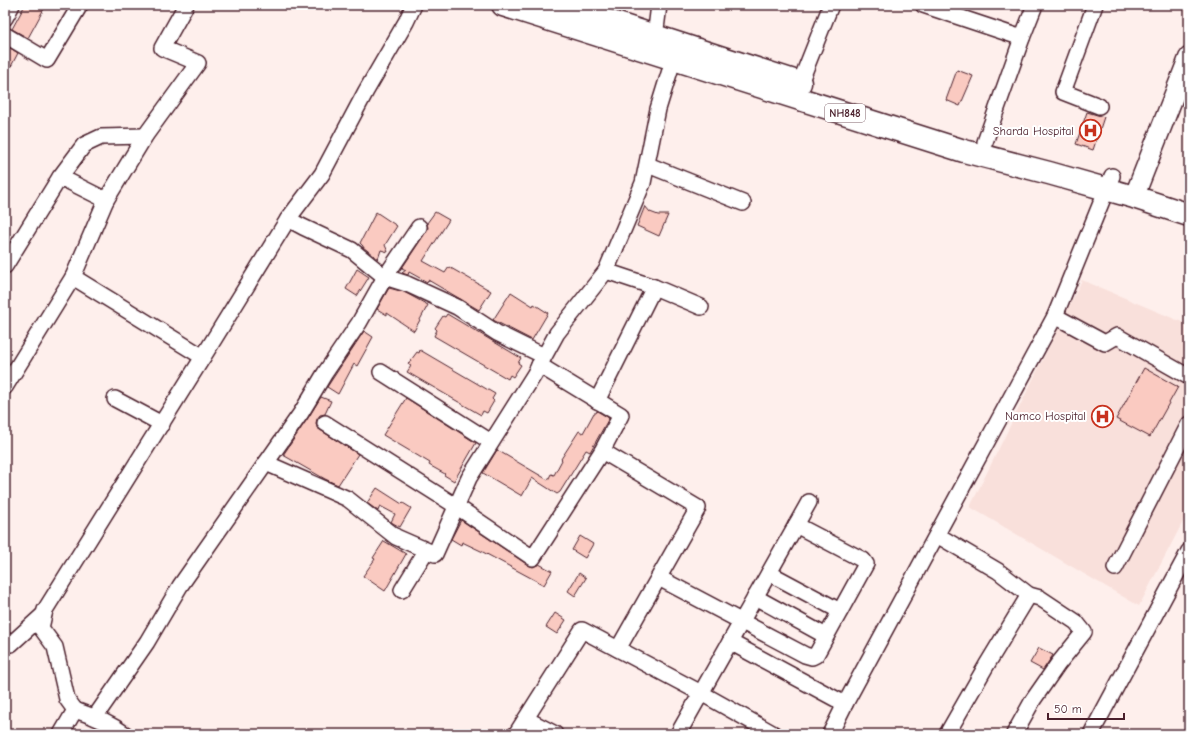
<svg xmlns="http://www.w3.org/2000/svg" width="1194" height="739" font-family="'Comic Neue',sans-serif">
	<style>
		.built { fill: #f9e0db }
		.building { fill: #facac1; stroke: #4a1f2b }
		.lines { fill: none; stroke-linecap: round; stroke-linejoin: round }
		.minor-casing { stroke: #4a1f2b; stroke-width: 18 }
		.major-casing { stroke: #4a1f2b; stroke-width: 22 }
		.highway-casing { stroke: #4a1f2b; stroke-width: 25 }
		.minor { stroke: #fff; stroke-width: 15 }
		.major { stroke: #fff; stroke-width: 19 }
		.highway { stroke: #fff; stroke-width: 22 }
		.labels { text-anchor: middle; stroke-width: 4; stroke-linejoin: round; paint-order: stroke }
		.shield { fill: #fff; stroke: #80626b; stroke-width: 1 }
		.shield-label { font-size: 11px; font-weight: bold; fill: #4a1f2b }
		.poi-label { font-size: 12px; fill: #4a1f2b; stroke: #fff; text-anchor: end }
	</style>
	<rect width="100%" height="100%" fill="#feefec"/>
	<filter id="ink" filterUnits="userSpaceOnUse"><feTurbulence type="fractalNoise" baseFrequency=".025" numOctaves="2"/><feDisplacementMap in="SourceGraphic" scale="8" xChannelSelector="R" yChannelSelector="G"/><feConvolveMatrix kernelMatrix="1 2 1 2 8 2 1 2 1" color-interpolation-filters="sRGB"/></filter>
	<g filter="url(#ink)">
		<!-- built -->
		<path class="built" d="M1082,280l107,45v185l-50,96 -169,-99z"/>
		<!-- building -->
		<g class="building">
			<path d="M25,5h21l-18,33 -16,-9z"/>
			<path d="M5,45l13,8 -13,25z"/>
			<path d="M957,70l16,6 -13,30 -14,-6z"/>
			<path d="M1087,112l17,5 -11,33 -17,-6z"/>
			<path d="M645,206l5,6 8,3h10l-9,21 -22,-10z"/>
			<path d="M376,212l21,14 -12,19 3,7 -7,-2 -3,9 -15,-12v-1l-3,-3z"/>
			<path d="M435,212l14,8 -26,41 22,12 4,-6 42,24 -12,19 -51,-30 -1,2 -18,-10 -1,3 -6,-2 4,-3 -4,-2 24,-36 2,-4 -1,-5z"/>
			<path d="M357,269l12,8 -12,19 -11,-7z"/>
			<path d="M389,288l15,4 24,13 -14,26 -27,-18v2l-10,-6z"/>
			<path d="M511,292l22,14 1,-2 14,9 -16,27 -39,-20z"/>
			<path d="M447,314l74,44 -3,5 3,2 -8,12 -3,-2 -2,4 -74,-43 3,-6 -2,-2 8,-12 2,1z"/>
			<path d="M364,331l9,6 -16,29 -3,-2 -16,30 -11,-7z"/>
			<path d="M420,350l75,44 -3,5 2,2 -7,12 -4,-2 -2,4 -74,-43 4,-6 -3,-2 9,-12 2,1z"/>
			<path d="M1144,368l34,19 -28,50 -34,-18z"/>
			<path d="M321,397l10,4 -6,13 -5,1 -3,4 -1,4 1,5 41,26 -20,31 -13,-6 -42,-24 25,-37z"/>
			<path d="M406,398l70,45 -22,38 -10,-6 1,-1 -16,-9 1,-2 -47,-28z"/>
			<path d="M597,411l12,7 -19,34 -4,-2 -26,42 -3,2 -25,-16 -10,18 -39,-23 14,-23 51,30 3,-6 3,1 8,-15 -1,-1 18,-28 4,2 11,-20h2z"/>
			<path d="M377,488l25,16 1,-1 8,5 -11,19 -9,-5 4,-8 -15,-8 -2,5 -11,-8z"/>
			<path d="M461,520l67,45 5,2 6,-3 13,7 -8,14 -63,-34 -19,-9 -1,3 -10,-6z"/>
			<path d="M580,536l13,8 -8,14 -13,-8z"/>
			<path d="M384,541l22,13 -21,37 -22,-15 12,-17 -2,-1z"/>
			<path d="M579,573l7,5 -11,18 -7,-5z"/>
			<path d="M555,613l11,7 -9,14 -11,-7z"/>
			<path d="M1039,648l14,7 -10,15 -13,-7z"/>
		</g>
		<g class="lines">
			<defs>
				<g id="minor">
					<path d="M414,5l-8,17 -40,69 -44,83 -34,45 15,8 49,23 33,27 22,7 50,23 40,26 47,23"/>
					<path d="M923,5l99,33"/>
					<path d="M1095,5l-32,87 36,14"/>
					<path d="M5,18l7,-13"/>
					<path d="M5,35l42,25 33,-55"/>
					<path d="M654,45l5,-40"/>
					<path d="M800,83l31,-78"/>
					<path d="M985,142l37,-104 13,-33"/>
					<path d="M648,165l95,38"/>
					<path d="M60,177l24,-32 17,-8 44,-1"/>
					<path d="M106,200l39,-64 53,-73 -36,-15 24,-43"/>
					<path d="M5,266l55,-89 46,23 -33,77 -68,110"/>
					<path d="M606,271l48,16 47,20"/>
					<path d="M73,277l130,80 85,-138"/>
					<path d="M1055,316l50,27 12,-7 72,41"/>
					<path d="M539,365l82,50 -19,36"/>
					<path d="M381,372l110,70"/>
					<path d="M115,399l47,25"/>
					<path d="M597,401l57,-114"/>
					<path d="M325,423l131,83 77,52 69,-107 96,57 -80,141"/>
					<path d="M266,463l35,-50 24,-40 34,-50 26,-46 34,-50"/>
					<path d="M937,535l61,36 31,24 11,3 36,24 8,10 -26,32 -25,36 -19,34"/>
					<path d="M1115,568l74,-144"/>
					<path d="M769,573l71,38"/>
					<path d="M659,578l146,77 7,2 4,-2 50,-91 -3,-4 -67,-35"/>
					<path d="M402,590l24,-39"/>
					<path d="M755,597l71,39"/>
					<path d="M5,642l6,2 33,-30"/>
					<path d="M730,642l115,62"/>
					<path d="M75,710l-8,-11 -12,-52 -14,-19 4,-18 158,-253"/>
					<path d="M95,717l52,-75 33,-56 86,-123 82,36 48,38 39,17 34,-76 65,-103 23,-42 49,-62 37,-88 15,-74 18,-58"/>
					<path d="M526,719l29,15"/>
					<path d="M61,734l14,-24c18,6 35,13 50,24"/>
					<path d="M516,734l66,-104 119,63 73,41"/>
					<path d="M678,734l131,-232"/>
					<path d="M830,734l15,-30 210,-388 57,-140"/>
					<path d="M947,734l39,-68 43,-71"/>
					<path d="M1091,734l98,-183"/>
				</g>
				<path id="major" d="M1134,197l55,-140"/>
				<g id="highway">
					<path d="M503,5l461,146 85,22 85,24 55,18"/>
					<path d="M559,5l241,78"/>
				</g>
			</defs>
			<!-- minor casing -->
			<use href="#minor" class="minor-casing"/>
			<!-- major casing -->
			<use href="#major" class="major-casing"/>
			<!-- highway casing -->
			<use href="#highway" class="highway-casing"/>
			<!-- minor -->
			<use href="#minor" class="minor"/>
			<!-- major -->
			<use href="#major" class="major"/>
			<!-- highway -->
			<use href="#highway" class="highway"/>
		</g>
	</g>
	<!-- icons -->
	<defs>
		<symbol id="hospital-ring" viewBox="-11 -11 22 22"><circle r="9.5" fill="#fff" stroke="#c8321e" stroke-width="1.5"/><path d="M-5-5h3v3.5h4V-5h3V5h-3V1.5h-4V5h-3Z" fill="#c8321e"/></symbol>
	</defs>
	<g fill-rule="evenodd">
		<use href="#hospital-ring" x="1078" y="118" width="25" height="25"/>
		<use href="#hospital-ring" x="1090" y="404" width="25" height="25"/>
	</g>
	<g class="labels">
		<!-- shield labels -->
		<rect class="shield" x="825" y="104" width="40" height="18" rx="3"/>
		<g class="shield-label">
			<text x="845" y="117">NH848</text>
		</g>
		<!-- poi labels -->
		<g class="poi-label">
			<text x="1074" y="135">Sharda Hospital</text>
			<text x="1086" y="420">Namco Hospital</text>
		</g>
	</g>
	<!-- margin -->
	<rect width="1194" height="739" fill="none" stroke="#fff" stroke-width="20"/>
	<rect x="10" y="10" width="1174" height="719" fill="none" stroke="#4a1f2b" stroke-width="1.5" filter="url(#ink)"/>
	<!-- scale -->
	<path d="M1048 713v6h76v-6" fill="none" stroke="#4a1f2b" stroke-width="2"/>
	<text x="1054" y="713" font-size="12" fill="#4a1f2b" stroke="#ffffff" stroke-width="3" paint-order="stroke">50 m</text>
</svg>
